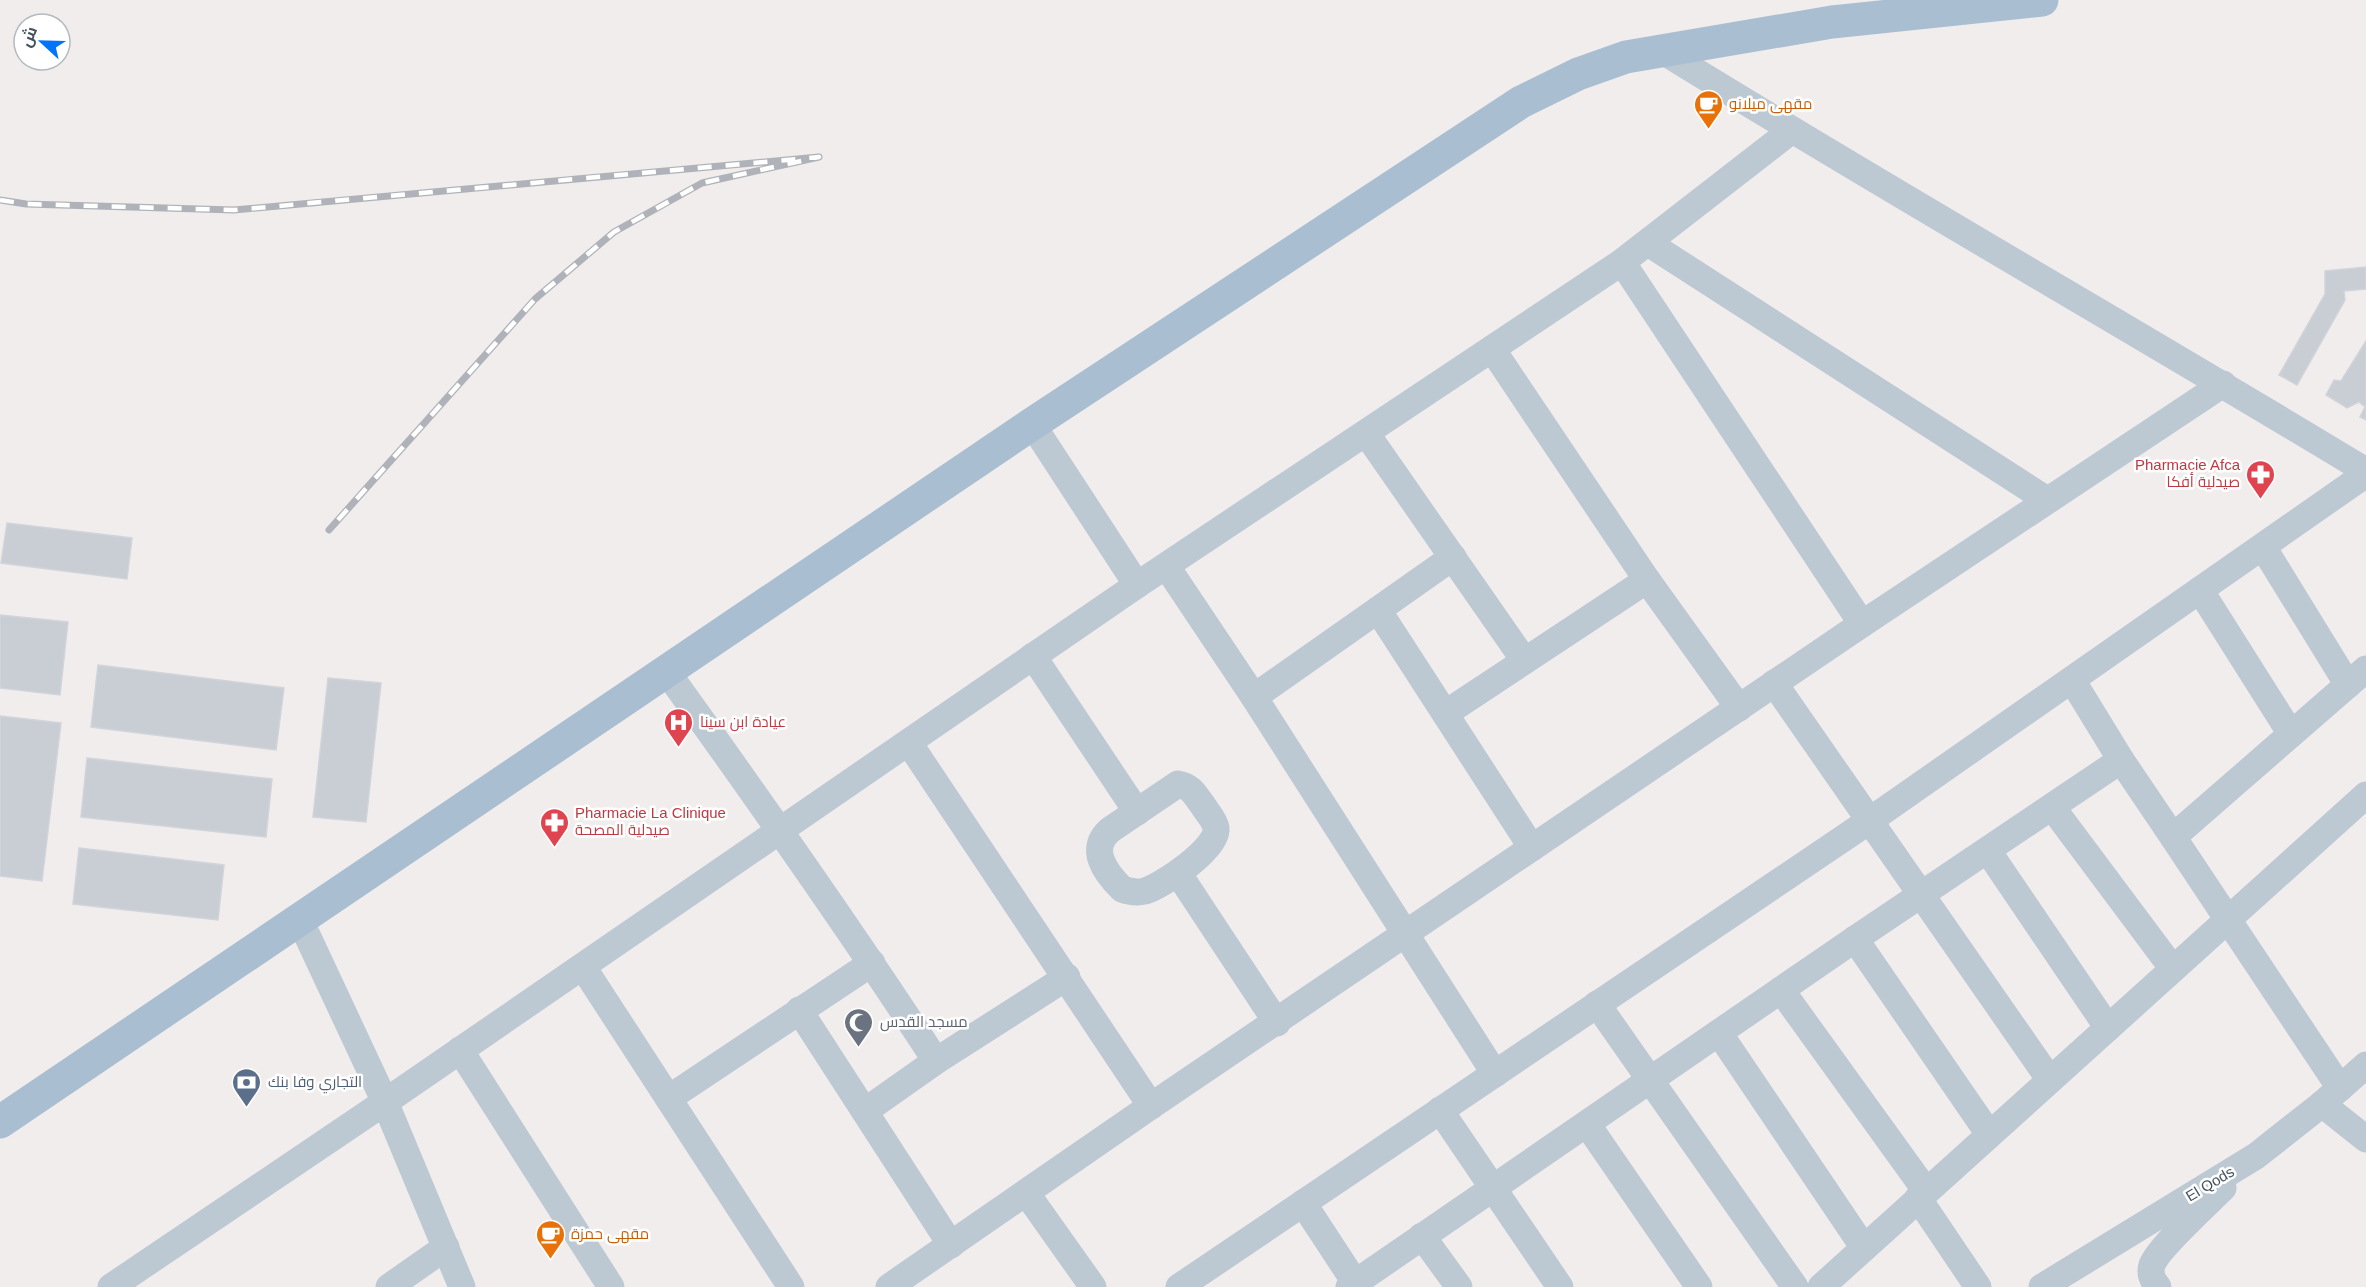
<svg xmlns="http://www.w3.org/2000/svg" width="2366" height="1287" font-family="Arial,Cairo,sans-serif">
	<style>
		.building { fill: #c9cdd4; stroke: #d1d4da; stroke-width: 1.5 }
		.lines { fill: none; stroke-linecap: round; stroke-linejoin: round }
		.minor { stroke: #bcc9d2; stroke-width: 27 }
		.major { stroke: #aabed1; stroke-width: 33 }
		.rail-casing { stroke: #afb3b9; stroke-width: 7 }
		.rail { stroke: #fff; stroke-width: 4.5; stroke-dasharray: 14; stroke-linecap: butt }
		.labels { text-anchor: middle; stroke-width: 5; stroke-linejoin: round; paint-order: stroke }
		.food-label { font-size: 15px; fill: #c56008; stroke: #fff; text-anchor: start }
		.health-label { font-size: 15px; fill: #be3a42; stroke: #fff; text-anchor: start }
		.worship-label { font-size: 15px; fill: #5b616d; stroke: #fff; text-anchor: start }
		.service-label { font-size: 15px; fill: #4e5e75; stroke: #fff; text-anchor: start }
		.street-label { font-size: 15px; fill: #44525e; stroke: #fff }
	</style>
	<rect width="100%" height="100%" fill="#f1eded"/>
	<!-- building -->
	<g class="building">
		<path d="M2366,267v22l-22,2 1,9 -48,85 -18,-10 46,-81v-23z"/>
		<path d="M2366,341v79l-6,-3 5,-10 -6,-5 -12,6 -21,-13 8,-15 7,1z"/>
		<path d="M7,523l125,15 -5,41 -126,-16z"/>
		<path d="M0,615l68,7 -8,73 -60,-7z"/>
		<path d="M98,665l186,23 -8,62 -185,-23z"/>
		<path d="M328,678l53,5 -15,139 -53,-5z"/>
		<path d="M0,716l61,7 -19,158 -42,-5z"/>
		<path d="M87,758l185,21 -6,58 -185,-20z"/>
		<path d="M79,848l145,17 -6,55 -145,-16z"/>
	</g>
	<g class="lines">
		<!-- minor -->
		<g class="minor">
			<path d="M1661,50c233,144 471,279 705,421"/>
			<path d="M1648,243l399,257"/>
			<path d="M1622,262l240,362"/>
			<path d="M1492,349l155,231 92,128"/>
			<path d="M1032,424l105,161"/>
			<path d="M1366,433l158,227"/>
			<path d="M2263,547l85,138"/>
			<path d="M1167,567l87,130 241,377"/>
			<path d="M2200,590l91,144"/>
			<path d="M1378,610l154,238"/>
			<path d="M1033,656l104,156"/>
			<path d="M667,672c92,128 183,257 269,389l131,-84"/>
			<path d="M2072,680l49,80 52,77 193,-168"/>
			<path d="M1774,683l276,397"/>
			<path d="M1254,697l199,-140"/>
			<path d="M1446,713l201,-133"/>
			<path d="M909,743l242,363"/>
			<path d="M1178,784c13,2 17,11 24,20 4,7 13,16 14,24 3,20 -54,58 -71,63 -8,2 -15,1 -23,-2 -17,-17 -34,-40 -12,-59z"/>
			<path d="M2052,807l121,162"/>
			<path d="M2173,837l167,251"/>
			<path d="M1988,851l120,177"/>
			<path d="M1178,873l99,150"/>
			<path d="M299,918l86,184 77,185"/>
			<path d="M1855,939l134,195"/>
			<path d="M583,967l208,320"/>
			<path d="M1781,990l145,201"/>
			<path d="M1597,1004l198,283"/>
			<path d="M799,1010l152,235"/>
			<path d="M1719,1033l145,215"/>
			<path d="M460,1050l151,237"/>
			<path d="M669,1098l203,-135"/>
			<path d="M2322,1104l44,35"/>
			<path d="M1440,1110l120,177"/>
			<path d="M865,1111l71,-50"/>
			<path d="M1587,1124l112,163"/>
			<path d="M1027,1194l66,93"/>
			<path d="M1918,1198l60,89"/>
			<path d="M1303,1203l55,84"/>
			<path d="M1422,1236l37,51"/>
			<path d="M111,1287l274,-185 752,-517 485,-323 170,-132"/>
			<path d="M389,1287l57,-40"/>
			<path d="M889,1287l262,-181 711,-482 361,-240"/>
			<path d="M1179,1287l690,-466 497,-347"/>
			<path d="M1349,1287l506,-348 266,-179"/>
			<path d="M1821,1287l545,-492"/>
			<path d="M2042,1287l214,-131 66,-52 44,-39"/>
			<path d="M2158,1287c-5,-6 -9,-13 -6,-22 6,-17 56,-62 71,-77"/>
		</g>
		<!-- major -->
		<path class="major" d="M0,1122l1032,-698 489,-322 57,-28 48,-17 206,-35 210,-22"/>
		<defs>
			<path id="rail" d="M0,200l26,4 208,6 585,-53 -117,26 -88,49 -79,67 -206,231"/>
		</defs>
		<!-- rail casing -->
		<use href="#rail" class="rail-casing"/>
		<!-- rail -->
		<use href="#rail" class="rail"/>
	</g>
	<!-- icons -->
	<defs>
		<symbol id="cafe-pin" viewBox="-11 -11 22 30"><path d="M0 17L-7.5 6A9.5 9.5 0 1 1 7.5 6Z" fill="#e8710a" stroke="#fff"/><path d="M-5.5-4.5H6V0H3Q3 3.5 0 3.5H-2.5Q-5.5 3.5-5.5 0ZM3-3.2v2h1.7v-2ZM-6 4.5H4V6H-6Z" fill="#fff"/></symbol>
		<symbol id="pharmacy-pin" viewBox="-11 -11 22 30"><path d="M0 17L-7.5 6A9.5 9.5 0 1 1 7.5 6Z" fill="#e0444e" stroke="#fff"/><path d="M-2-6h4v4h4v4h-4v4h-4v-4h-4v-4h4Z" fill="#fff"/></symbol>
		<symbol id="hospital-pin" viewBox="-11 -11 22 30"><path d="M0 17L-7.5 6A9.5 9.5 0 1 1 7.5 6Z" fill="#e0444e" stroke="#fff"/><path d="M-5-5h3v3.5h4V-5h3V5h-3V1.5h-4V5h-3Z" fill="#fff"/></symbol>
		<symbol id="mosque-pin" viewBox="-11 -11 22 30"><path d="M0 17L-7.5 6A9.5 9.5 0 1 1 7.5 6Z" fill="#6b7280" stroke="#fff"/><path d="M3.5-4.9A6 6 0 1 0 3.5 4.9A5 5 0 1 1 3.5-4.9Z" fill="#fff"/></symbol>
		<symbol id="bank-pin" viewBox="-11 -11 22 30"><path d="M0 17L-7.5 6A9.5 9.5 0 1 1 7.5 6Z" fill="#5c6f8a" stroke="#fff"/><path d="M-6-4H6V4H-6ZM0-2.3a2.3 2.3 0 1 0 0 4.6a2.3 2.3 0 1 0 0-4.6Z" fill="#fff"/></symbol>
	</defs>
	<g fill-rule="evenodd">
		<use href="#cafe-pin" x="1692" y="88" width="33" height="45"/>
		<use href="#pharmacy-pin" x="2244" y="458" width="33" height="45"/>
		<use href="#hospital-pin" x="662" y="706" width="33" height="45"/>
		<use href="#pharmacy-pin" x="538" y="806" width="33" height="45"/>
		<use href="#mosque-pin" x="842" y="1006" width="33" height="45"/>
		<use href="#bank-pin" x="230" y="1066" width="33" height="45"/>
		<use href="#cafe-pin" x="534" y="1218" width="33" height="45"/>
	</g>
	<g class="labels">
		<!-- food labels -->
		<g class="food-label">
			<text x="1729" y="109">مقهى ميلانو</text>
			<text x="571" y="1239">مقهى حمزة</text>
		</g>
		<!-- health labels -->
		<g class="health-label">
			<text x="2240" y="470" text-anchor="end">Pharmacie Afca<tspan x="2240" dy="17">صيدلية أفكا</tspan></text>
			<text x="700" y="727">عيادة ابن سينا</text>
			<text x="575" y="818">Pharmacie La Clinique<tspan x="575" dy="17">صيدلية المصحة</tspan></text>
		</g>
		<!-- worship labels -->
		<g class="worship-label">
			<text x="880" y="1027">مسجد القدس</text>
		</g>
		<!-- service labels -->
		<g class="service-label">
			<text x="268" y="1087">التجاري وفا بنك</text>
		</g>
		<!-- street labels -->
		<g class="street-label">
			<text transform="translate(2210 1184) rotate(-31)" y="5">El Qods</text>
		</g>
	</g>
	<!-- north arrow -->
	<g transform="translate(42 42) rotate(292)"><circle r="28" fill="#ffffff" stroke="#b4babf" stroke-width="1.5"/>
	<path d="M0-4.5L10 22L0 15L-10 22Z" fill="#0274f6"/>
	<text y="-9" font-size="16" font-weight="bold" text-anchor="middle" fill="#44525e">ش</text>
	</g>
</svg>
